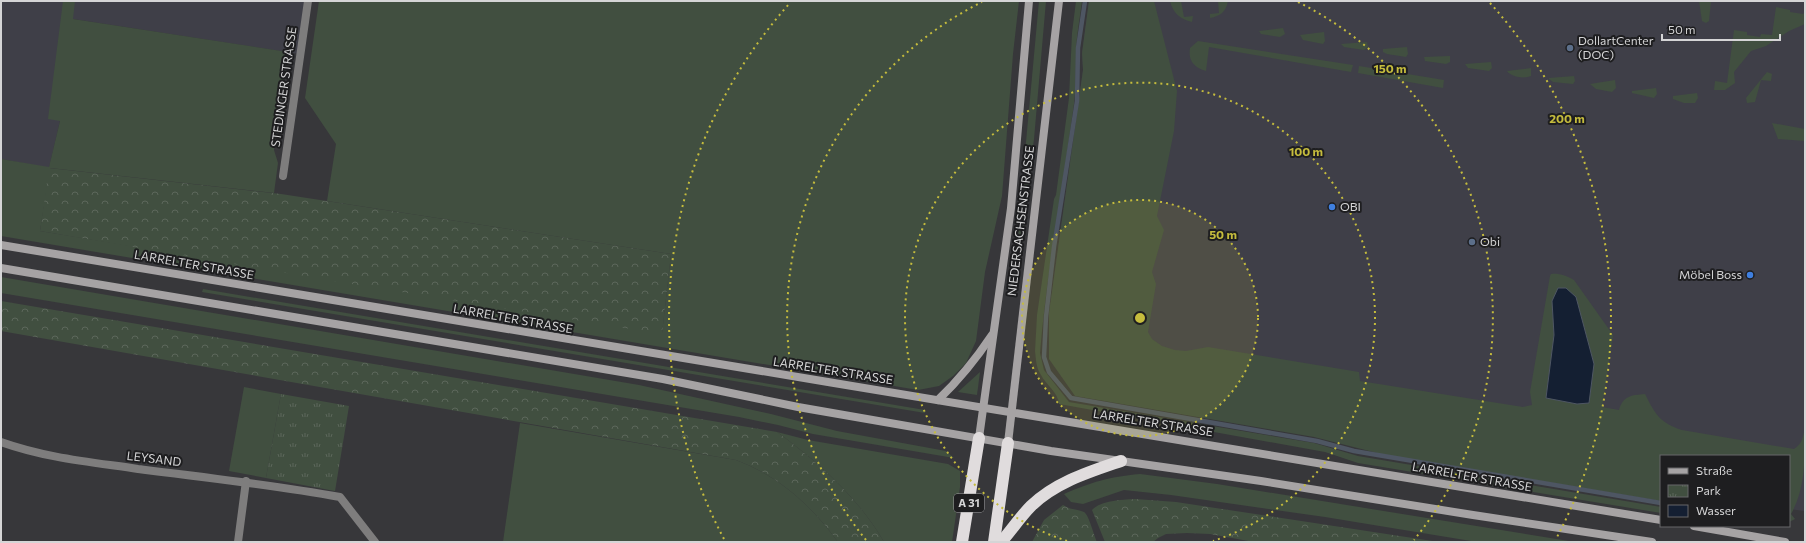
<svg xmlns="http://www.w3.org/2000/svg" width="1806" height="543" font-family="Commissioner,sans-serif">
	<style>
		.built { fill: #3f3f48 }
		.green { fill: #414f40; fill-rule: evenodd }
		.forest { fill: url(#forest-crowns) }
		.park { fill: url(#park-tufts) }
		.water { fill: #141f32; stroke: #4e5663 }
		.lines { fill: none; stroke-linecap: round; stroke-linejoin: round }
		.stream { stroke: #4e5663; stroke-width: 4.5 }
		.street { stroke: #7e7d7d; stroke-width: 8 }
		.secondary { stroke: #a6a3a4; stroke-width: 8 }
		.highway { stroke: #e0dcdd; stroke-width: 12 }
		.ring { fill: none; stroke: #c5bc3d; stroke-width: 2; stroke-dasharray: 2 4 }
		.service-dot { fill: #5c6f8a; stroke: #1e1e20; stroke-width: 1.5 }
		.shop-dot { fill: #3f7fe0; stroke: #1e1e20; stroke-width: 1.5 }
		.labels { text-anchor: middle; stroke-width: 4; stroke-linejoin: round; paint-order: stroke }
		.shield { fill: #1e1e20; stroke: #9e9e9f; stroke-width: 1 }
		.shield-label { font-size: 11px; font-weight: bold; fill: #d5d5d6 }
		.poi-label { font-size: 12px; fill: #d5d5d6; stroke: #1e1e20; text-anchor: start }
		.street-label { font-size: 12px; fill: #d5d5d6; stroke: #1e1e20 }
		.centre { fill: #c5bc3d; stroke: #1e1e20; stroke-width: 2 }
		.ring-label { font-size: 12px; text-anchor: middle; font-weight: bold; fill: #c5bc3d; stroke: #1e1e20; stroke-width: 4; stroke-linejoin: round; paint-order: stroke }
	</style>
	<defs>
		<pattern id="forest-crowns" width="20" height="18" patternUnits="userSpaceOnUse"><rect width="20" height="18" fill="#414f40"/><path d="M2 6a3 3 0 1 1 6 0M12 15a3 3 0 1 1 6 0" fill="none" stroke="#5c675b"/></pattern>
		<pattern id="park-tufts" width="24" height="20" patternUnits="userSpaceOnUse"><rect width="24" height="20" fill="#414f40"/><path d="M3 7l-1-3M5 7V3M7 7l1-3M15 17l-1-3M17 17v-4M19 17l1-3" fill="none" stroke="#5c675b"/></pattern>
	</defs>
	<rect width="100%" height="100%" fill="#37373a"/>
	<!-- built -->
	<g class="built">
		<path d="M1,1h307l-8,53 -227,-35 -13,102 -11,47 -48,-9z"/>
		<path d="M1089,1h716l-1,510 -15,-2v-53h-128l-612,-97v-46l34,-243 -1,-17z"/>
	</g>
	<!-- green -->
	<g class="green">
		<path d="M63,1h12l-2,18 215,33 -14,98 4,13 -4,30 -224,-25 -10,63 622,102 9,-79 -344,-53 9,-57 -31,-46 14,-97h700l-6,53 -11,142 -17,76 -9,69 -10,22 -13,13 -14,10 -21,4 -917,-154v-77l48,8 11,-46 -12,-2z"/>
		<path d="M1039,1h7l-12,138 -12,100 -2,2 -2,-12z"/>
		<path d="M1076,1h6c-2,16 -5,32 -6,48 0,19 0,36 -2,55 -11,83 -27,165 -34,249l4,17 25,32 245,41 44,13 303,51v6l-303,-50 -33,-11 -266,-48c-1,-12 -13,-19 -18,-29 -5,-7 -5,-16 -6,-24l2,-36 17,-116 2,-4 13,-97 3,-65z"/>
		<path d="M1089,1h65l23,90 -3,40 -17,85 7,14 -12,42 4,12 -8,48 4,7 10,7 13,4 11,1 22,-4 151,25 1,9 163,26 9,-2 -2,-13 20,-116 1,-2c8,-1 16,2 23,6l39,55 -11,72 17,3c4,-14 12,-15 26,-16 10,20 15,29 37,36l112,19c9,-6 9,-12 11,-23 0,29 1,62 -14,88l4,5 -6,3v-66h-128v45l-276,-46 -71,-18 -239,-41 -26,-37v-46l34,-243 -1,-17zM1552,301l33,30 9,33 -48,34 8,-63z"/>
		<path d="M1170,1h11l3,16 9,-1 -1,6c-12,-3 -19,-9 -22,-21z"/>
		<path d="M1218,1h10c-2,11 -8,15 -18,17v-4l9,-1z"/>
		<path d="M1699,1h12l-2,20 -3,2 -4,-2z"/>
		<path d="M1776,7l14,3v2l13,2 2,-2v12l-16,7 -23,15 -15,5 -17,21 1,11 -10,7h-11l1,-9 12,2 7,-53 13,2v3l13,2 1,-3 11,1z"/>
		<path d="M1283,28l2,6 -5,3 -19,-3 -2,-3z"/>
		<path d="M1324,32l1,9 -2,3 -20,-4 -3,-5z"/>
		<path d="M1198,41l155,24 -2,7 -142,-25 -3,24c-12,-4 -18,-10 -16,-23z"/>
		<path d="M1367,42l1,5 -4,3 -20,-3 -3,-3z"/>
		<path d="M1407,47l1,7 -2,3 -19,-3 -4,-2v-3z"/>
		<path d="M1450,56v6l-4,2 -21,-3 -1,-4z"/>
		<path d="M1491,62l1,6 -3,3 -21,-3 -3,-4z"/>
		<path d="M1359,66l85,14 -1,8 -85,-15z"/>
		<path d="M1531,68v8c-7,3 -20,1 -24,-5z"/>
		<path d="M1767,72l5,2 -1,7 -10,-1 -6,22 -8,1 -1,-5z"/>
		<path d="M1574,76l1,5 -2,3 -20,-2 -4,-3v-1z"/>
		<path d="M1615,80l1,8 -4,4 -16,-3 -6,-5z"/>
		<path d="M1656,88l1,6 -3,4 -22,-5v-2z"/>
		<path d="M1697,93l1,5 -3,5h-11l-11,-4v-3z"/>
		<path d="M1772,123l33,6v12l-27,-2z"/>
		<path d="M1,277l638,108 132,29 66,17 109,20 8,7 -141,-24 -35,-9 -39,-8 -738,-124z"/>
		<path d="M203,289l722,121v3l-723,-121z"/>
		<path d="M980,372l-3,23 -19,-3z"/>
		<path d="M244,387l37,7 -15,84 -37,-7z"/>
		<path d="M520,423l216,37c43,16 75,45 102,82h-335z"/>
		<path d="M777,432l31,8 140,24 12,7v16l-8,55h-68c-26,-45 -66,-80 -107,-110z"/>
		<path d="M1140,474l77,10 358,58h-98l-152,-25 -154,-22 -47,-5 -41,14 -12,-2 -7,-8c28,-12 44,-17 76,-20z"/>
	</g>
	<!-- forest -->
	<g class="forest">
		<path d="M49,168l232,26 390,60 -9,80 -317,-51 -305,-52z"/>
		<path d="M1,301l776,131c41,30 81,65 107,110h-46c-27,-37 -59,-66 -102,-82l-735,-129z"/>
		<path d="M1135,499l41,3 263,40h-185l-44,-8 -23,-1 -21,1 -8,4 -5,4h-48l-13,-32c10,-10 29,-10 43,-11z"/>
		<path d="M1063,505c7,5 14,4 21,7 5,3 10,24 13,30h-65l12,-22z"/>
	</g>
	<!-- park -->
	<path class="park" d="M281,394l68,12 -14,85 -69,-13z"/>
	<!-- water -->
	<path class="water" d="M1558,288h8l10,9 18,67 -5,39 -12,1 -31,-6 8,-63 -2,-34z"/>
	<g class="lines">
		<!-- stream -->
		<path class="stream" d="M1085,1l-7,47 -1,53 -23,146 -8,70 -2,40 5,15 22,26 246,43 37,10 307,52"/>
		<!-- street -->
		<g class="street">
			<path d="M283,176l25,-175"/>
			<path d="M1,442c45,16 90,20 137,27 67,8 135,16 202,28l35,45"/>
			<path d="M238,542l8,-61"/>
		</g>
		<!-- secondary -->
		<g class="secondary">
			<path d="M1,245c553,93 1107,182 1660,275"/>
			<path d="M1,268l662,111 135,28 253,44 210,30 212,34 179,27"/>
			<path d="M938,400c21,-20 38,-41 54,-65"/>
			<path d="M979,438l32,-230 18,-207"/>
			<path d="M1008,443l51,-442"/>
			<path d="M1694,526l91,16"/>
		</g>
		<!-- highway -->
		<g class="highway">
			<path d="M962,542l17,-104"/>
			<path d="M994,542l14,-99"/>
			<path d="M1001,542c10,-11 19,-25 30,-36 25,-24 58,-34 90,-45"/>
		</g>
	</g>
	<!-- distance rings -->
	<circle cx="1140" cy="318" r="118" fill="#c5bc3d" fill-opacity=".12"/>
	<g class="ring">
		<circle cx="1140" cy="318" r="118"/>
		<path d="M1067 541A235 235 0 1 1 1213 541"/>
		<path d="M866 540A353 353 0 0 1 982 2M1298 2A353 353 0 0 1 1414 540"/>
		<path d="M724 539A471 471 0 0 1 790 3M1490 3A471 471 0 0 1 1556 539"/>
	</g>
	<!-- markers -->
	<g class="service-dot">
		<circle cx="1570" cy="48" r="4"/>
		<circle cx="1472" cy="242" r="4"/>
	</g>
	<g class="shop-dot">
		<circle cx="1332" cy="207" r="4"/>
		<circle cx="1750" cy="275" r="4"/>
	</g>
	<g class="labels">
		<!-- shield labels -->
		<rect class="shield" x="954" y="494" width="30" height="18" rx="3"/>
		<g class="shield-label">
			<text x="969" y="507">A 31</text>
		</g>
		<!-- poi labels -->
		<g class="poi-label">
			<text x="1578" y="45">DollartCenter<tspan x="1578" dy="14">(DOC)</tspan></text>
			<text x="1340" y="211">OBI</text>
			<text x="1480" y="246">Obi</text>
			<text x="1742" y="279" text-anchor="end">Möbel Boss</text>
		</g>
		<!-- street labels -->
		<g class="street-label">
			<text transform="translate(284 87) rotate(-82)" y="4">STEDINGER STRASSE</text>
			<text transform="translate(1021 221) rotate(-83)" y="4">NIEDERSACHSENSTRASSE</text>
			<text transform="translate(194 265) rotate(10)" y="4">LARRELTER STRASSE</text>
			<text transform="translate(513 319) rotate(10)" y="4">LARRELTER STRASSE</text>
			<text transform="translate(833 371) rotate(9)" y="4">LARRELTER STRASSE</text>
			<text transform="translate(1153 423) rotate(9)" y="4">LARRELTER STRASSE</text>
			<text transform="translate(154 459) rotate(7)" y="4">LEYSAND</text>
			<text transform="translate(1472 477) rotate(10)" y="4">LARRELTER STRASSE</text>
		</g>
	</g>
	<circle cx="1140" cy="318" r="6" class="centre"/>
	<g class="ring-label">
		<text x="1390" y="73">150 m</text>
		<text x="1567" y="123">200 m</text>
		<text x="1306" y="156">100 m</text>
		<text x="1223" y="239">50 m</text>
	</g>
	<!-- border -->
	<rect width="1806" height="543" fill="none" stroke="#d5d5d6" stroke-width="4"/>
	<!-- legend -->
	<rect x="1660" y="455" width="130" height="72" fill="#1e1e20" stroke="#676769"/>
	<rect x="1668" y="468" width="20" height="6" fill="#a6a3a4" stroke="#676769"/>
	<text x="1696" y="475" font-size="12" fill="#d5d5d6">Straße</text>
	<rect x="1668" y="485" width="20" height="12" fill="url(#park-tufts)" stroke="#676769"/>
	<text x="1696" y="495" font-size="12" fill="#d5d5d6">Park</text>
	<rect x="1668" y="505" width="20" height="12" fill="#141f32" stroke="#676769"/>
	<text x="1696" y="515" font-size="12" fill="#d5d5d6">Wasser</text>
	<!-- scale -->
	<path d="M1662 34v6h118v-6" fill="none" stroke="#d5d5d6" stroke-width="2"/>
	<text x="1668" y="34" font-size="12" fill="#d5d5d6" stroke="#1e1e20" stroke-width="3" paint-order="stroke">50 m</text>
</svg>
